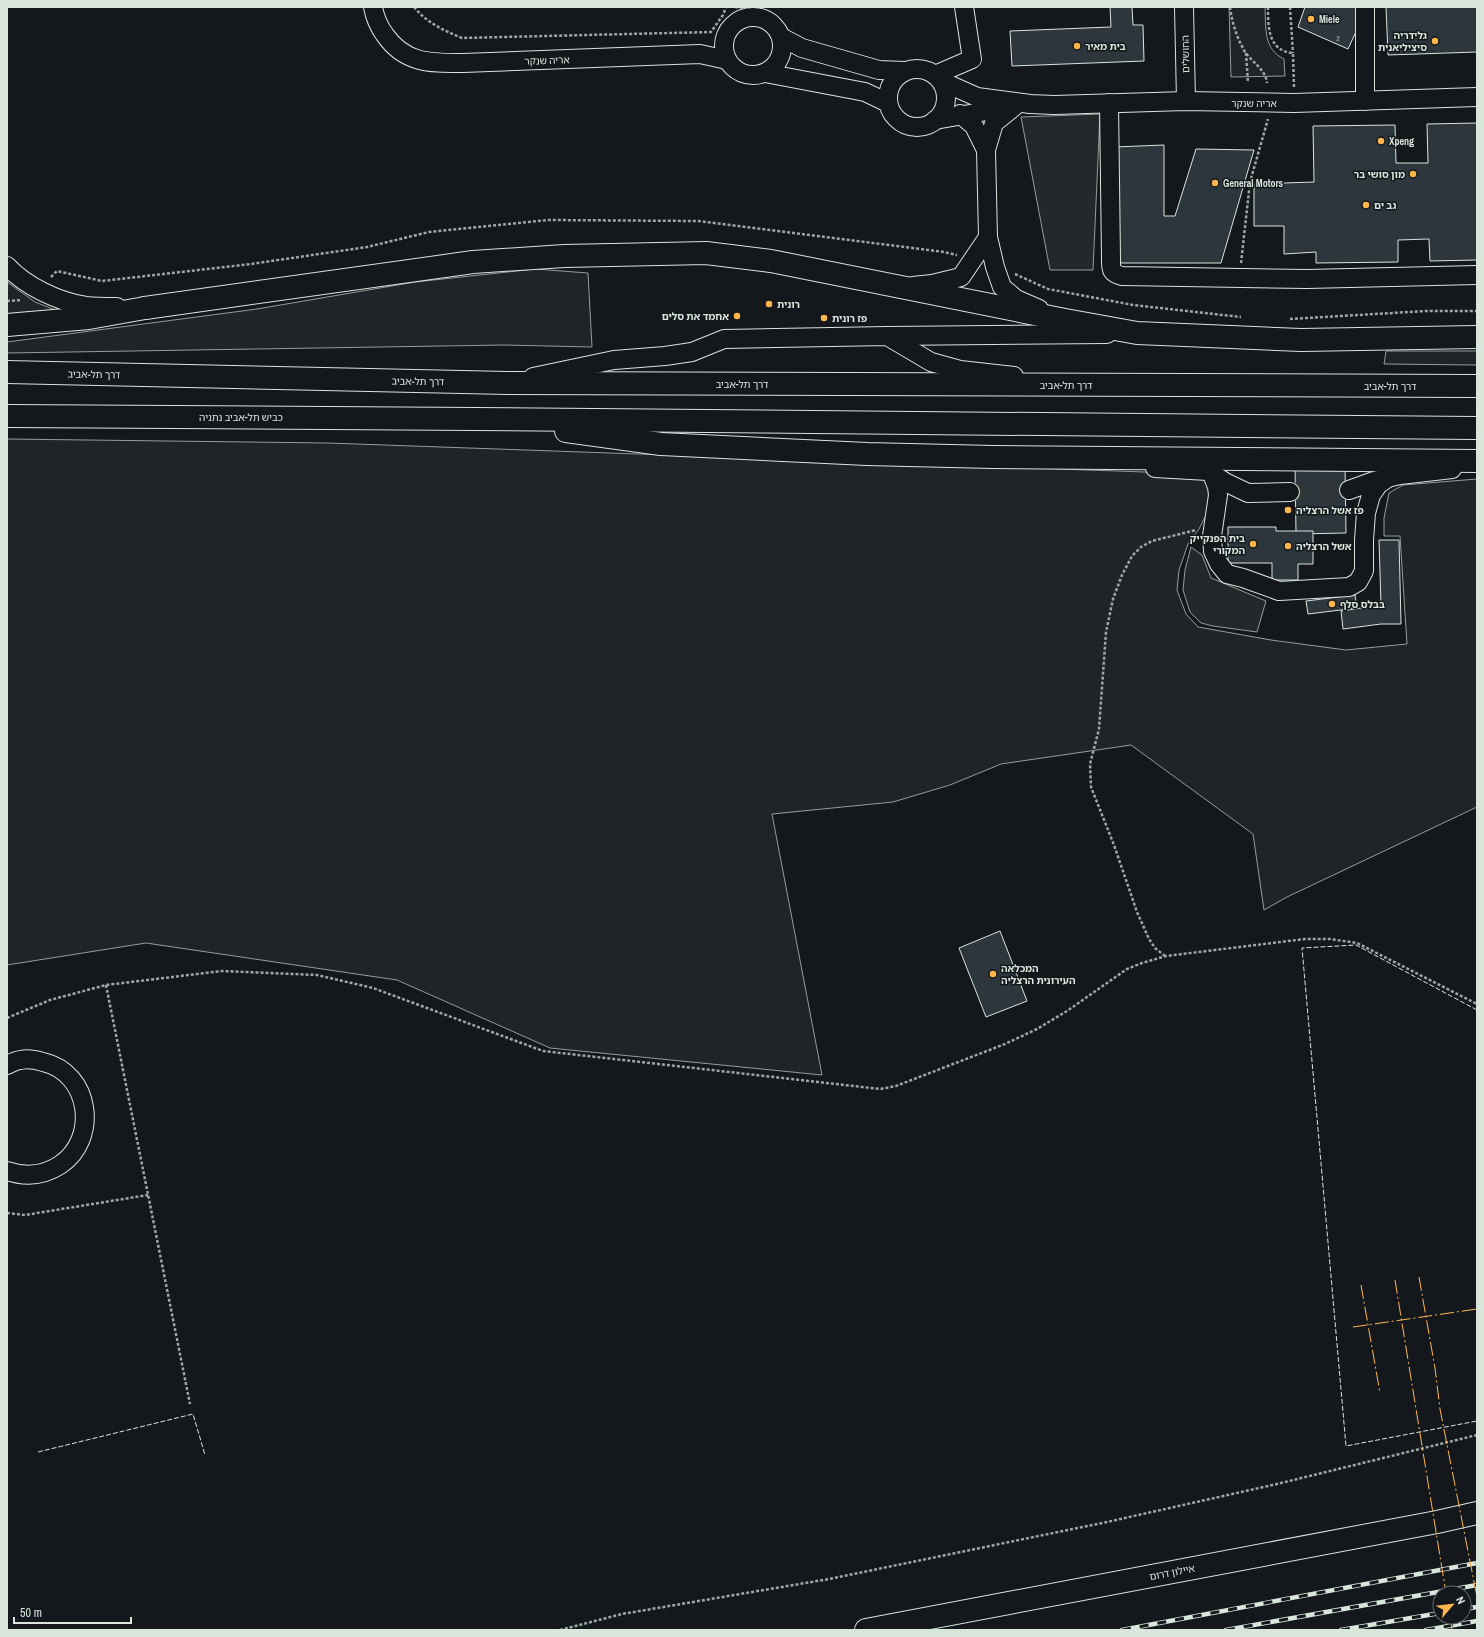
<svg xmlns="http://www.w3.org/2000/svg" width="1484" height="1637" font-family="'Archivo Narrow','Noto Sans Hebrew',sans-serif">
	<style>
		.green { fill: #202428; stroke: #939e99 }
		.parking { fill: #24282b; stroke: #939e99 }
		.building { fill: #2c363c; stroke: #d8e6dc }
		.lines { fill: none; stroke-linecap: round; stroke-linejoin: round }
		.minor-tunnel { stroke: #313739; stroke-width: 18; stroke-dasharray: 18 9; stroke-linecap: butt }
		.minor-casing { stroke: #d8e6dc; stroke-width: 20 }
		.major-casing { stroke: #d8e6dc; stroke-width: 24 }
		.highway-casing { stroke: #d8e6dc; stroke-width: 24 }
		.path { stroke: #9da8a2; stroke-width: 2.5; stroke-dasharray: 3 2; stroke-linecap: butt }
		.minor { stroke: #14181c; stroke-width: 18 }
		.major { stroke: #14181c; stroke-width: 22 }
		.highway { stroke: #14181c; stroke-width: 22 }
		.rail-casing { stroke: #d8e6dc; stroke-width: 4.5 }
		.rail { stroke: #14181c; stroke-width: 3; stroke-dasharray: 9; stroke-linecap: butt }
		.fence { stroke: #d8e6dc; stroke-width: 1; stroke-dasharray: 5 2; stroke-linecap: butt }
		.power { stroke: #ffb74d; stroke-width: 1; stroke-dasharray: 14 3 2 3; stroke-linecap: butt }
		.poi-dot { fill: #ffb74d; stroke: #14181c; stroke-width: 1.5 }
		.labels { text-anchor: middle; stroke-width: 3; stroke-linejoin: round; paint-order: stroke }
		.number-label { font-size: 8px; fill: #adbab4 }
		.poi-label { font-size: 10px; font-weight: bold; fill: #d8e6dc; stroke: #14181c; text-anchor: start }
		.street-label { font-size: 10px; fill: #d8e6dc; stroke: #14181c }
	</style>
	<rect width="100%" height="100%" fill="#14181c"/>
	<!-- green -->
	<g class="green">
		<path d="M1229,7h36c1,20 -2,42 19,52l1,17 -54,1z"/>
		<path d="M535,269l53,4 4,74 -88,-2 -497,8v-11l250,-33 158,-27z"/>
		<path d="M7,282l28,20 23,9 -51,5z"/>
		<path d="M1386,351h91v14l-93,-1z"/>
		<path d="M7,439l321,4 873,31 9,10v23l-11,22 -11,15 -9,26 -2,20 9,24 12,13 73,13 75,10 61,-6 -7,-108h-16v-18l5,-25 14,-8 74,-6v328l-190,90 -23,13 -11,-76 -122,-89 -130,19 -51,21 -57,17 -121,12 50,261 -272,-27 -153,-68 -251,-37 -139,22z"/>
	</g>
	<!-- parking -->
	<g class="parking">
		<path d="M1100,114l-7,156h-43l-29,-153z"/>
		<path d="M1191,547l11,8 9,23 55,23 -9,31 -44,-6 -12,-3 -11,-11 -7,-22 2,-20z"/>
	</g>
	<!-- building -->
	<g class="building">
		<path d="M1110,7h22l1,18h10l1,36 -132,5 -2,-35 101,-4z"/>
		<path d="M1305,7h56v14l-13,28 -50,-22z"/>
		<path d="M1386,7h91v45l-89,3z"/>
		<path d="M1477,123v137l-47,1 -1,-22 -31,1v22l-82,1v-11l-32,2v-28h-30v-42l60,-2 -1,-56 82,-1 1,38h32l-1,-39z"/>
		<path d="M1164,145v71h11l21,-67 58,1 -33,113h-104l-3,-116z"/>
		<path d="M1295,464h50l1,69 -50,1z"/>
		<path d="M1228,527h48v4h37v33h-15v16h-26v-17h-44z"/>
		<path d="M1379,540h20l2,84h-20l-38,5 -2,-18 40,-6z"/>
		<path d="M1355,595l2,13 -49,6 -2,-13z"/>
		<path d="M1000,931l27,70 -41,16 -27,-69z"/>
	</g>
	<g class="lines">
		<!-- minor-tunnel -->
		<path class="minor-tunnel" d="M1290,492l59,-2"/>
		<defs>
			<g id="minor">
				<path d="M373,7c2,11 6,20 12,28 20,29 46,28 78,28l237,-9 27,6"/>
				<path d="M1184,7l2,94"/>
				<path d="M1365,7v94"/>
				<circle cx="753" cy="46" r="29"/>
				<path d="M781,37l21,11 77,22 26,1"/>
				<circle cx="917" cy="98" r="29"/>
				<path d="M765,73l100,19 23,11"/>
				<path d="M935,75l37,-16 -8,-52"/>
				<path d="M941,81l36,16 53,7 24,1 132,-4 108,2 183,-6"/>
				<path d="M1109,103l2,155c0,11 -1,15 11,18l185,3 170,-4"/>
				<path d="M1015,106l-21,17 -8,27 2,87 7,30 7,20 14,12 23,10"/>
				<path d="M960,114l14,12 12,24"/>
				<path d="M935,120l75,-13"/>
				<path d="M7,266c18,20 52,36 79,40 10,1 21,1 31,1"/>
				<path d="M913,286l19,-2 29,-7 27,-40"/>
				<path d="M887,336l220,-2"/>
				<path d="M533,377l81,-17 51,-4 27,-4 32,-13 163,-3 44,26 29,8 54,6"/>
				<path d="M1155,468l53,3 17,11 23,11 42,-1"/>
				<path d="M1212,474l5,13 1,8 -6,41 1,15 6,13 8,10 16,4 36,13 70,-4 9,-5 6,-11v-31l2,-27 5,-18 7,-10 11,-8"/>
				<path d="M1349,490l25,-9 26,-6 52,-6"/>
				<path d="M7,1065c4,-2 10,-5 14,-5 7,-2 15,0 22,2 48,11 56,77 17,103 -17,11 -35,12 -53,6"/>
			</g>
			<path id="major" d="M145,308l328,-46 91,-6 142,-3 65,8 294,59 72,13 164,7 176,-3"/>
			<g id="highway">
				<path d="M7,325l82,-7 56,-10"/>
				<path d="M7,372l501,11 969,3"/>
				<path d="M7,416l467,3 1003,9"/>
				<path d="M566,431l95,13 206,10 126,3 484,4"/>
				<path d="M866,1630l571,-108 40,-9"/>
			</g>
		</defs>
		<!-- minor casing -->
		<use href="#minor" class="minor-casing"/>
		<!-- major casing -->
		<use href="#major" class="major-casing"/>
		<!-- highway casing -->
		<use href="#highway" class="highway-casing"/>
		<!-- path -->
		<g class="path">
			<path d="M414,7c13,16 29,23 48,31l249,-6 12,-17 3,-8"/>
			<path d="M735,7c15,2 30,4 42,14"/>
			<path d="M1230,7c2,16 7,31 15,45 7,10 21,18 22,31"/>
			<path d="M1268,7c0,20 0,44 25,46l1,34"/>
			<path d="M1290,7l3,46"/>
			<path d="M1246,53l2,30"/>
			<path d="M1241,263l9,-81 18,-63"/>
			<path d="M1015,274l33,15 85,16 108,12"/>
			<path d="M51,277l6,-6 45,10 149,-17 116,-17 62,-15 119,-12 150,1 246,31 13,3"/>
			<path d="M7,301l15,-1"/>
			<path d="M1290,319l136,-8h51"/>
			<path d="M1165,956l-10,-8 -6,-9 -12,-27 -23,-67 -23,-58 -1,-23 9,-35 7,-97 7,-33 9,-24 10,-19 9,-9 11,-6 44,-11"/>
			<path d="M106,985l84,419"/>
			<path d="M7,1018l43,-18 56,-15 116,-14 95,4 56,13 170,63 337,38 16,-3 109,-42 32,-15 30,-18 60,-42 15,-6 24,-7 139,-17h25l27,4 120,61"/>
			<path d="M7,1213l18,2 123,-20"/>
			<path d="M560,1630l62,-16 207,-35 278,-57 170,-38 200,-49"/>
		</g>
		<!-- minor -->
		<use href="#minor" class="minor"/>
		<!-- major -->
		<use href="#major" class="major"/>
		<!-- highway -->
		<use href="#highway" class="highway"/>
		<defs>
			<g id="rail">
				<path d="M1464,1609l13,-2"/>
				<path d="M1122,1630l355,-67"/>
				<path d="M1226,1630l251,-45"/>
				<path d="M1341,1630l99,-17"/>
				<path d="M1426,1630l51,-9"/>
			</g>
		</defs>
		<!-- rail casing -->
		<use href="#rail" class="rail-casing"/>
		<!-- rail -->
		<use href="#rail" class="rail"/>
		<!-- fence -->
		<g class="fence">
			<path d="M1477,1010l-121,-65 -54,3 44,498 131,-25"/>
			<path d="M38,1452l155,-38 12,41"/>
		</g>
		<!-- power -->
		<g class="power">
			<path d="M1419,1277l16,91 5,41 37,188"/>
			<path d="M1395,1280l51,313"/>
			<path d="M1361,1285l19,108"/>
			<path d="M1353,1327l124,-18"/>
			<path d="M1450,1617l2,13"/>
		</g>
	</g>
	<!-- markers -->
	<g class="poi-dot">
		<circle cx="1311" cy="19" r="4"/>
		<circle cx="1435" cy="41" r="4"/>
		<circle cx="1077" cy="46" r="4"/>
		<circle cx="1381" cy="141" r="4"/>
		<circle cx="1413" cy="174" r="4"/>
		<circle cx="1215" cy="183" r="4"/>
		<circle cx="1366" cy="205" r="4"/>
		<circle cx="769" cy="304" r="4"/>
		<circle cx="737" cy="316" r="4"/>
		<circle cx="824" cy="318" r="4"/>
		<circle cx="1288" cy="510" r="4"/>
		<circle cx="1253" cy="544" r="4"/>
		<circle cx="1288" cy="546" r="4"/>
		<circle cx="1332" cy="604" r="4"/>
		<circle cx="993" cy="974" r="4"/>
	</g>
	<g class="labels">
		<!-- number labels -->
		<g class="number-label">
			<text x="1338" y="41">2</text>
		</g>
		<!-- poi labels -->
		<g class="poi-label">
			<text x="1319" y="23">Miele</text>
			<text x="1427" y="39" text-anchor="end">גלידריה<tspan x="1427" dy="12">סיציליאנית</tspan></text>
			<text x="1085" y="50">בית מאיר</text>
			<text x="1389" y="145">Xpeng</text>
			<text x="1405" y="178" text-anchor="end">מון סושי בר</text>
			<text x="1223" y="187">General Motors</text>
			<text x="1374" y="209">גב ים</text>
			<text x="777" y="308">רונית</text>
			<text x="729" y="320" text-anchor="end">אחמד את סלים</text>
			<text x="832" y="322">פז רונית</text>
			<text x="1296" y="514">פז אשל הרצליה</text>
			<text x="1245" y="542" text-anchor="end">בית הפנקייק<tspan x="1245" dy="12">המקורי</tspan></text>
			<text x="1296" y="550">אשל הרצליה</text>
			<text x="1340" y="608">בבלס סלף</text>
			<text x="1001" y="972">המכלאה<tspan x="1001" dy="12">העירונית הרצליה</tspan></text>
		</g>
		<!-- street labels -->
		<g class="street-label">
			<text transform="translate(1185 54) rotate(-91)" y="4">החושלים</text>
			<text transform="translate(547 60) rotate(-2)" y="4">אריה שנקר</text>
			<text x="1254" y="107">אריה שנקר</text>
			<text transform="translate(94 374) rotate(1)" y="4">דרך תל-אביב</text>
			<text transform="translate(418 381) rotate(1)" y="4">דרך תל-אביב</text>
			<text x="742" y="388">דרך תל-אביב</text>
			<text x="1066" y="389">דרך תל-אביב</text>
			<text x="1390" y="390">דרך תל-אביב</text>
			<text x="241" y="421">כביש תל-אביב נתניה</text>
			<text transform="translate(1172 1572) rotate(-11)" y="4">איילון דרום</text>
		</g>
	</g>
	<!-- border -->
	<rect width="1484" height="1637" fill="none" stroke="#d8e6dc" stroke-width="16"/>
	<!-- north arrow -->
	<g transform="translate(1452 1605) rotate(62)"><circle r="19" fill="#14181c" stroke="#626a69"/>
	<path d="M0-3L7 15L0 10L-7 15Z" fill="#ffb74d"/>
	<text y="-6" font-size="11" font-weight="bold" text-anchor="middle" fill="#d8e6dc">N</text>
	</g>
	<!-- scale -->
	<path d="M14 1617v6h117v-6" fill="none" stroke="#d8e6dc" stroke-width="2"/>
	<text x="20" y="1617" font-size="12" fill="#d8e6dc" stroke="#14181c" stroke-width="3" paint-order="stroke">50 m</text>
</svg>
